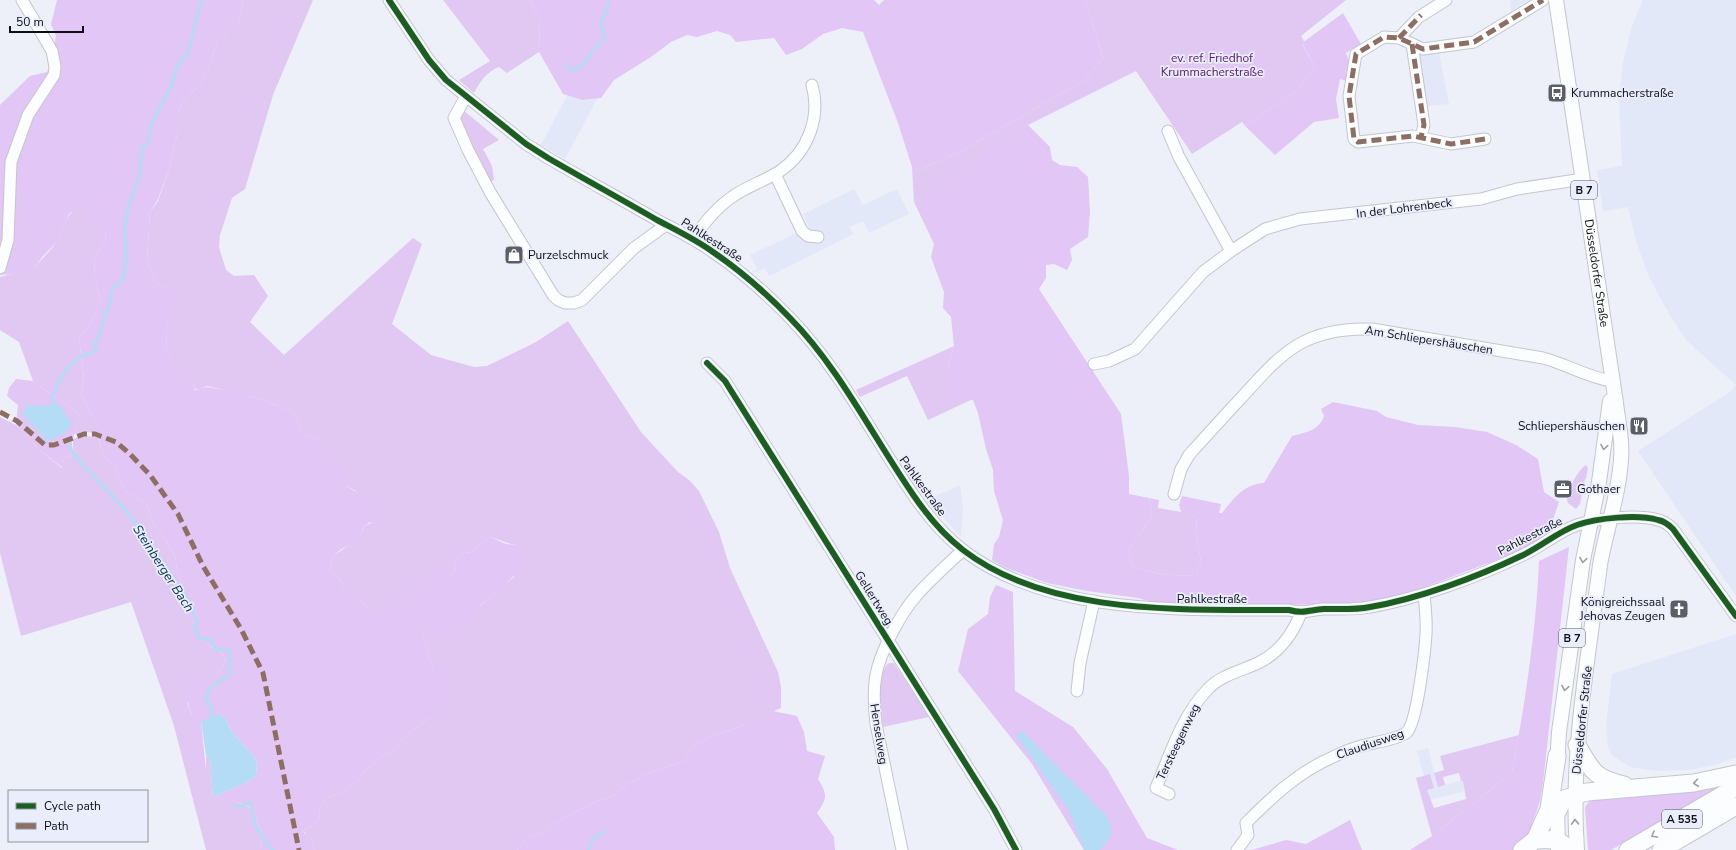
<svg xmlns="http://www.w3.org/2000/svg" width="1736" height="850" font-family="'Nunito Sans',sans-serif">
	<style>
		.built { fill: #e3e8f9 }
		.green { fill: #e1c8f2 }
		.forest { fill: #e2c6f5 }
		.water { fill: #b4dcf6 }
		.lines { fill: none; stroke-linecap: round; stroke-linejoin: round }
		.stream { stroke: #b4dcf6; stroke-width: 3 }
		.minor-casing { stroke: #c4c6cd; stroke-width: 13 }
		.major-casing { stroke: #c4c6cd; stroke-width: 16 }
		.highway-casing { stroke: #c4c6cd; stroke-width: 19 }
		.minor { stroke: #fcfdfe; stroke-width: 11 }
		.major { stroke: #fcfdfe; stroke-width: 14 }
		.highway { stroke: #fcfdfe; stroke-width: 17 }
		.quiet { stroke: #8d6e63; stroke-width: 5; stroke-dasharray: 10 5; stroke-linecap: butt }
		.cycleway-casing { stroke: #e9edfc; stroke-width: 8 }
		.cycleway { stroke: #1b5e20; stroke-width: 6 }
		.oneway { stroke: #9c9ea0 }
		.labels { text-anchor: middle; stroke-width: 3.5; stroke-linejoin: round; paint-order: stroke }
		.shield { fill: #e9edfc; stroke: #4f525a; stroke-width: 1 }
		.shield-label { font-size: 11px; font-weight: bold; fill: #0d0f14 }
		.park-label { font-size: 12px; fill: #5a1673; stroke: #e9edfc }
		.poi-label { font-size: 12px; fill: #0d0f14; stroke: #e9edfc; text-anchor: start }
		.street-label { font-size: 12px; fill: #0d0f14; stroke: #e9edfc }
		.water-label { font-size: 13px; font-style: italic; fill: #023348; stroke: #e9edfc }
	</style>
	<rect width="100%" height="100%" fill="#edf0f8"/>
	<!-- built -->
	<g class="built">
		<path d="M1510,0h18l-17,11z"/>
		<path d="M1643,0h93v385l-49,-44 -15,-22 -23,-42 -12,-33 -9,-37 -25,4 -6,-41 25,-4 -3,-66 4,-37 9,-37z"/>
		<path d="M1439,52l10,52 -22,2 -9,-51z"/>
		<path d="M567,96l15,4 15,-1 -32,60 -24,-14z"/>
		<path d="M854,189l9,16 34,-16 12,25 -40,19 -6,-12 -13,6 3,7 -84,42 -4,-8 -10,5 -3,-2 5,-2 -7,-14 59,-28 -6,-13z"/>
		<path d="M1736,385v211l-98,-145 93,-60z"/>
		<path d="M960,485l3,21 -2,31 -34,-37z"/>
		<path d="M1736,634v123l-21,8 -26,5 -32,1 -27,-4 -17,-11 -5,-9 -2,-21 6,-52z"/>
		<path d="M1428,748l10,39 25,-7 2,11 -35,9 -3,-10 6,-2 -3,-14 -6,2 -7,-25z"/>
	</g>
	<!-- green -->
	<g class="green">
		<path d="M243,0h70l-40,95 -28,94 -13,9 -12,37 -1,12 7,23 8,6 20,-1 14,21 -18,26 34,33 129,-117 9,6 -30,80 39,31 43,12 13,-1 49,-24 32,-21 73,111 37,40 11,8 10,11 20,41 11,36 48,104 3,15v21c-12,5 -24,12 -37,17 -22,9 -49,12 -60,36l-35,12 -22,11 -13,12 -14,4 -35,17 -15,11 -23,11 -10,11h-202l-4,-12 -8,-7 11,-6 6,-9 -1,-9 8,-9 10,-3 22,-15 4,-7 20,-17 15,-8 2,-7 15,-13 18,-12v-47l-12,-42 46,-6 7,-10 40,-34 3,-32c-11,-1 -17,-6 -27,-8l-20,15 -10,2 -5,7 -1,15 -10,-6 -63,44 -6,-1 -32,-25 -3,-9 -10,-7 2,-15c12,-10 28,-14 32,-31l7,-3 -15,-32 -11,-6 -28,-46 -15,-6 -8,-21 -34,-13 -53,-13 -6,3h-6c-5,-18 -17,-16 -25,-29 -9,-13 1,-54 5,-69l-10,-3 -10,-7 -8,-22 3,-47 8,-11 11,-32 9,-38v-15l5,-16 18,-16 8,-17 8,-25 22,-20z"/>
		<path d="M443,0h86l11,19 -1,33 -32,21 -8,-6c-14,6 -18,14 -25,26l-15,-13 31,-19z"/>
		<path d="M1085,0h261l-45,36 3,5 -2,3 13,23 -17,23 -53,36 -3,-4 -50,32 -56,-83 -108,54 -75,57 -39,20 -2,-35 8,3 45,-21 120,-69 18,-22z"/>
		<path d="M463,110l36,30 -16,9 9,17 2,14 -5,2 -30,-57z"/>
		<path d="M79,205l26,25 1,11 -11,15 -1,21 7,23 -11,24 -11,14 5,41 -3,16 16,28 2,10 -14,-1 -11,2 5,-20 -46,-33 -14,-39 -19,-12v-53l35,-10c7,-9 17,-17 23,-27 8,-15 6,-22 21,-35z"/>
		<path d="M954,346l-7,24 26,29 -45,21 -21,-44 -47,21 -4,-7z"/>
		<path d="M0,417l16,8 20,22 26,21 2,-10 9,-3v-16c10,-4 17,-3 26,-1l2,11 5,11 8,4 11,27 21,13 8,19 21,32 2,15 21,68 25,16 2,8 -11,16 -27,24 5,14 14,53v-14l4,5 3,37c11,3 35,5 41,15 4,7 2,13 8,20l-2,18h-54l-32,-124 -43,-124 -110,34 -21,-83z"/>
		<path d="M1586,465l2,3 -2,10 -1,1 -5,25 -4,5 -8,-6c-4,-7 10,-34 18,-38z"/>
		<path d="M1149,498l10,2 -1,8 23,4 -2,-7 18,14 -1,15 5,27 -5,14c-25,1 -41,0 -64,-9 -1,-4 -3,-9 -3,-13 0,-7 18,-28 23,-37z"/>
		<path d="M889,663h5l35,54 -46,10c-3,-16 -8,-53 6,-64z"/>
		<path d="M1519,735l-7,38 -80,63 -16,-58 14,-4 4,14 -7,2 7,18 32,-9 -3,-18h-2l-2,-8 -16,4 2,8 -7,2 -4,-14 10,-3 -4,-14z"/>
	</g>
	<!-- forest -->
	<g class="forest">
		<path d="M57,0h186l-4,22 -22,20 -8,25 -8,17 -18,16 -5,16v15l-9,38 -11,30 -8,13 -3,47 8,22 10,7 11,3c-5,16 -15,55 -6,69 9,13 21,11 25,30l12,-3 22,4 31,8 34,13 8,21 15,6 28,35v11l29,18c1,11 1,18 -10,23l-6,15 -18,9 -8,7 -2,15 10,7 3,9c14,8 23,22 38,26l58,-44h5l10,6 1,-15 5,-7 10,-2 20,-15c7,2 11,6 17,7 4,1 9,0 12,3 18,17 -25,47 -36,56 -8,7 -10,12 -16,19 -6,5 -14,9 -21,14l-25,-9 12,42 11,-2 7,12 -4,19 -14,18 -18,12 -15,13 -2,7 -15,8 -20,17 -4,7 -22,15 -10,3 -8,9 1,9 -6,9 -11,6 2,3 5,1 5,15h-55l2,-18c-6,-7 -4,-13 -8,-20 -6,-11 -30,-11 -41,-15l32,-14 11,-7 1,-15 -25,-29 -9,-17 -22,7 5,48 -9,-5 -5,-49 -8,-26 8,-10 22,-2 11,-16 -2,-8 -25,-16 -21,-68 -2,-15 -21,-32 -8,-19 -21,-13 -11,-27 -8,-4 -5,-11 -4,-26 -16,-28 3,-16 -5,-41 11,-14 11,-24 -7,-23 1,-21 11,-15 -1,-11 -26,-24 -10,8 -11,27 -15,15 -8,11 -15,6 -20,2v-170l30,-29 17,-4 4,-9 5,-27 -5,-12z"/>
		<path d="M529,0h345l5,5 5,-5h201l18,58 -18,22 -120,69 -45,21 -8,-3 -14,-44 -35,-91 -21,-4 -19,6 -21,15 -16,6 -12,-17 -38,4 -6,-7 -13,-4 -20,6 -10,-2 -16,7 -20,15 -37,23 -13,18 -19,2 -19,-6 -24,-42 1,-33z"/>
		<path d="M1343,13l18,31 -15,9 5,12 -4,16 -7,-2 -4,20 3,19 -25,4 -39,33 -30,-29 53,-36 17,-23 -13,-24z"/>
		<path d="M1028,125l22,22 2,13 8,5 17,2 11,10 2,35 -2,25 -18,12 2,11 -5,10 -13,-6 -8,1v13l-7,11 82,125 8,62v18l20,4 3,18c-5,9 -23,30 -23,37 0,4 2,9 3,13 23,9 39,10 64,9l5,-14 -5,-27 1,-15 -18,-14 3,-9 39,8 -2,9h3c12,-15 22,-29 42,-30l28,-47c13,-3 28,-6 32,-20l-3,-7 12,-7 44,9 9,6 32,8 37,2 32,5 29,13 22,14 6,33 15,10 -10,29 -22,16 -20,9 -82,31 -34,11 -36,6 -165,2 -34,-3 -18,-5 -51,-7 -40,-8 -43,-16 -12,-7 2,-16 5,-7 4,-17 -9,-29 -1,-21 -7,-21 -8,-36 -5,-13h-14l-11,-13 -1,-17 7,-24 -3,-29 -8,-9 1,-16 -13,-35 3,-13 -20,-42 38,-20 -1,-8z"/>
		<path d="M16,379l17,2 46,33 -7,29 1,12 -9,3 -1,10 -27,-21 -20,-22 2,-20 -11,-9 2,-8z"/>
		<path d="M1569,547l-26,236 -3,18 -9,26 4,3 -17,20h-108l22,-14 80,-63c13,-71 24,-140 27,-212z"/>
		<path d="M996,585l17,7 2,99 58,36 34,42 40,69 31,12h-94l-52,-86 -74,-93 10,-42 20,-15 2,-17z"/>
		<path d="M773,711l24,5 7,16 3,19 18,5 -7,23c10,16 9,19 -1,34l17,24 1,13h-318l10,-11 23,-11 15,-11 35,-17 14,-4 13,-12 22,-11 35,-12c11,-24 38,-27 60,-36 10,-4 20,-9 29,-14z"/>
		<path d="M1725,784l-114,66h-23l-3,-43 6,-8z"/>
		<path d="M1350,820l12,30h-110l34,-10 20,4z"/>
	</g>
	<!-- water -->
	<g class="water">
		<path d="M54,403l5,1 13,20 -7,9 -18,8 -25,-27 5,-9 20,1z"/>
		<path d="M223,715l9,17 25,29 -1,15 -11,7 -32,14 -3,-36 -4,-6 -5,-33 10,-6z"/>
		<path d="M1022,731l85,86 3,6 1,13 -11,14h-16l-15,-39 -53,-76z"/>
	</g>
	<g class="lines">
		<!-- stream -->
		<g class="stream">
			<path d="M567,64v4l5,3 11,-6 10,-15 10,-10 1,-6 -4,-12 6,-10 3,-12"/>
			<path d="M55,405l-3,-6c5,-15 14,-32 28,-42 6,-4 11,-2 17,-8l-4,-6 4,-1 7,-24 -1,-4 5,-4 5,-23 9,-5 4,-21 -1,-34 3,-20 11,-28 3,-31 6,-5 3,-18 21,-41 5,-18 11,-12 13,-54"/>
			<path d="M69,446l6,10 52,56 32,45 33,50 5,16 -3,6 6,10h11l4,11 8,-1 7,2 -1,24 -20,14 -3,9 7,14 -1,7"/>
			<path d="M235,805l5,2 9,-5c4,7 4,14 6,22 4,9 11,19 18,26"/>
			<path d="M589,850l4,-11 11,-8"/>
		</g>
		<defs>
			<g id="minor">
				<path d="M389,0l40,60 17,20 80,64 22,14c36,21 73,41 109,62 19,10 38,19 56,32 28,19 53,41 77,66 50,51 83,119 124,178 13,19 31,40 49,54 87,67 222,59 326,60 15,4 20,0 35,-1 15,0 31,1 46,-2 48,-8 107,-30 151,-51 20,-9 36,-24 56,-31 20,-7 61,-11 81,-5 6,1 11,5 15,9l63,87"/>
				<path d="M1399,38l20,-21 27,-17"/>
				<path d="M1412,44l12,81 -3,12"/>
				<path d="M466,96l-12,22 14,32 22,42 63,103 5,5 7,3h9l8,-3 52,-52 32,-23"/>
				<path d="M1168,131l11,26 52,94"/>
				<path d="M1485,139l-34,5 -38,-8 -55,6 -4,-3 -5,-43 7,-42 28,-17 15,1 24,11 51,-7 69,-42"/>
				<path d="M775,174l27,57 6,5 10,1"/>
				<path d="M693,239c11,-16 23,-31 39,-42 15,-11 33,-16 48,-26 28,-19 41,-54 32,-86"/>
				<path d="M0,268l8,-28 3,-78 17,-47 26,-40 1,-8 -3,-16 -30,-51"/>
				<path d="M707,363l18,18 269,428 22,41"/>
				<path d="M1094,364l15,-3 26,-12 68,-77 28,-21 34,-22 35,-10 181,-20 36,-10 66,-10"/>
				<path d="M1174,494l7,-25 8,-14c18,-20 36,-40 54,-59 41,-46 64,-69 129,-67l171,29c23,6 44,19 68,23"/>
				<path d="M1077,691l3,-28 14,-62"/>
				<path d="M1169,794l-13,-6c14,-33 26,-73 52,-99 13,-14 33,-18 50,-26 21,-10 35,-30 43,-50"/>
				<path d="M902,850l-26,-126c-2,-17 -3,-33 0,-49 4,-23 25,-62 40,-79 15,-17 31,-31 47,-46"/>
				<path d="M1237,850l11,-15 -2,-12c26,-26 52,-51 87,-66 8,-4 17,-8 25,-10 12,-4 42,-8 49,-15 10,-10 18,-81 19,-98 1,-13 -1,-27 -2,-40"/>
			</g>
			<g id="major">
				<path id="s1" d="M1556,0l60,403c2,18 7,38 5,56 -2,36 -15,71 -21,106 -12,95 -30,190 -23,285"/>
				<path d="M1557,766l2,-34 24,-172 16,-78 11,-81"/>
				<path d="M1557,803l1,47"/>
			</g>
			<g id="highway">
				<path d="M1577,745c15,26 17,33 47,40"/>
				<path d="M1557,812l7,-13 23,-7 107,-9 42,-9"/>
				<path d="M1535,840c13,-1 25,-2 34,10"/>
				<path d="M1522,850l13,-10 14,-31 8,-53"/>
				<path d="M1628,850l108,-63"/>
				<path d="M1661,850l75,-44"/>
			</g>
		</defs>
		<!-- minor casing -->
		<use href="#minor" class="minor-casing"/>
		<!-- major casing -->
		<use href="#major" class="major-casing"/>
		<!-- highway casing -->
		<use href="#highway" class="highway-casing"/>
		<!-- minor -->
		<use href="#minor" class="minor"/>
		<!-- major -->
		<use href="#major" class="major"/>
		<!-- highway -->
		<use href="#highway" class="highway"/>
		<!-- quiet -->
		<g class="quiet">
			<path d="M1399,38l22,-23"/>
			<path d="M1412,44l12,81 -3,12"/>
			<path d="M1485,139l-34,5 -38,-8 -55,6 -4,-3 -5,-43 7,-42 28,-17 15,1 24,11 51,-7 69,-42"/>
			<path d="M0,412l17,9 28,24h9l30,-11h11l21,8 14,12 20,21 28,39 25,52 38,63 22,44 36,177"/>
		</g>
		<defs>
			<g id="cycleway">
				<path d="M389,0l40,60 17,20 80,64 22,14c36,21 73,41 109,62 19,10 38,19 56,32 28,19 53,41 77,66 50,51 83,119 124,178 13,19 31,40 49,54 87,67 222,59 326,60 15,4 20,0 35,-1 15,0 31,1 46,-2 48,-8 107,-30 151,-51 20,-9 36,-24 56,-31 20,-7 61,-11 81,-5 6,1 11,5 15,9l63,87"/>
				<path d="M707,363l18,18 269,428 22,41"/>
			</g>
		</defs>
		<!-- cycleway casing -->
		<use href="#cycleway" class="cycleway-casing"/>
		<!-- cycleway -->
		<use href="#cycleway" class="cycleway"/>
	</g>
	<!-- one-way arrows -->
	<defs><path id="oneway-chevron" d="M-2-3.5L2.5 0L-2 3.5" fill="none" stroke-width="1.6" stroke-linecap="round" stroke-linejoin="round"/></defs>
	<g class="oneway">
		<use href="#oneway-chevron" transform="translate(1604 447) rotate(99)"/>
		<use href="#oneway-chevron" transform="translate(1583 560) rotate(99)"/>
		<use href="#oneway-chevron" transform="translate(1565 688) rotate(99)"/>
		<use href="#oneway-chevron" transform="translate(1696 783) rotate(172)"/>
		<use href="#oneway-chevron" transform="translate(1575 822) rotate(-92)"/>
		<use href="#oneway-chevron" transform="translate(1654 835) rotate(150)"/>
	</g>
	<!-- icons -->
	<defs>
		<symbol id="bus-square" viewBox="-11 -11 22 22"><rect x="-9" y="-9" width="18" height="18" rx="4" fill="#5b5e64" stroke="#e9edfc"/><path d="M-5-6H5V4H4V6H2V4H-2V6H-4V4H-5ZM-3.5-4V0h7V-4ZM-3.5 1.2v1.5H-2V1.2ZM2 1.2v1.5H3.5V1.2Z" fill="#fff"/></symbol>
		<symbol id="shop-square" viewBox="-11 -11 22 22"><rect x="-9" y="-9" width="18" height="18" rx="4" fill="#5b5e64" stroke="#e9edfc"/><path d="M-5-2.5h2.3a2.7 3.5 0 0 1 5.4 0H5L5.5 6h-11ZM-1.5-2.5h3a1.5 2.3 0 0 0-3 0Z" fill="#fff"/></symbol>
		<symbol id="restaurant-square" viewBox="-11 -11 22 22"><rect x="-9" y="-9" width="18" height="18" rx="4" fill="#5b5e64" stroke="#e9edfc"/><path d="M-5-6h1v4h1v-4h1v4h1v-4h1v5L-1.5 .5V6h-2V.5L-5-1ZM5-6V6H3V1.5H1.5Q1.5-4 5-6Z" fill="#fff"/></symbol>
		<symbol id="office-square" viewBox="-11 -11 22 22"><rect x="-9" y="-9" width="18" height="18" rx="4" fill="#5b5e64" stroke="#e9edfc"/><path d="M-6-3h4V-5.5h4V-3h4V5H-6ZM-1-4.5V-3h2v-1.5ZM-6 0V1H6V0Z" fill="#fff"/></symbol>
		<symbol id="church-square" viewBox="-11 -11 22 22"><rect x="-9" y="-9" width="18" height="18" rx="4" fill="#5b5e64" stroke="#e9edfc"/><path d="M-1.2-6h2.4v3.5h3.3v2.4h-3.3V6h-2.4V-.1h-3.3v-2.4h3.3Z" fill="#fff"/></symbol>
	</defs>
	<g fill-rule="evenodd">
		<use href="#bus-square" x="1546" y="82" width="22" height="22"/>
		<use href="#shop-square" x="503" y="244" width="22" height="22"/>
		<use href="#restaurant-square" x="1628" y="415" width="22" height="22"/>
		<use href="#office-square" x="1552" y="478" width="22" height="22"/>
		<use href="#church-square" x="1668" y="598" width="22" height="22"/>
	</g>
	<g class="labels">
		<!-- shield labels -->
		<g class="shield">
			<rect x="1571" y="181" width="26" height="18" rx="3"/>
			<rect x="1559" y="629" width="26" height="18" rx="3"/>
			<rect x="1662" y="810" width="40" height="18" rx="3"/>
		</g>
		<g class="shield-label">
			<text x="1584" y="194">B 7</text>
			<text x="1572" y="642">B 7</text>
			<text x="1682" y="823">A 535</text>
		</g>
		<!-- park labels -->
		<g class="park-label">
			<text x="1212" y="62">ev. ref. Friedhof<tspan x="1212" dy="14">Krummacherstraße</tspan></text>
		</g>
		<!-- poi labels -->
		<g class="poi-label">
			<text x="1571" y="97">Krummacherstraße</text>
			<text x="528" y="259">Purzelschmuck</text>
			<text x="1625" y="430" text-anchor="end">Schliepershäuschen</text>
			<text x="1577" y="493">Gothaer</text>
			<text x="1665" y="606" text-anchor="end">Königreichssaal<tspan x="1665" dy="14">Jehovas Zeugen</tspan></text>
		</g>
		<!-- street labels -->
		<g class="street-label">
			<text transform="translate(1404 208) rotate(-7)" y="4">In der Lohrenbeck</text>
			<text transform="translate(712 240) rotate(33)" y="4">Pahlkestraße</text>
			<text dy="4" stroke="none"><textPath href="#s1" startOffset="276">Düsseldorfer Straße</textPath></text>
			<text transform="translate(1429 340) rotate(9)" y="4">Am Schliepershäuschen</text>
			<text transform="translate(923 486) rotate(54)" y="4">Pahlkestraße</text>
			<text transform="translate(1530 536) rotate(-27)" y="4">Pahlkestraße</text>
			<text transform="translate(874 598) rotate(58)" y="4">Gellertweg</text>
			<text x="1212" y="603">Pahlkestraße</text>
			<text transform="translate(1582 720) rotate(-84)" y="4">Düsseldorfer Straße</text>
			<text transform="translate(879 734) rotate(81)" y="4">Henselweg</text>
			<text transform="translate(1178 742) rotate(-64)" y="4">Tersteegenweg</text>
			<text transform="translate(1370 744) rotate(-19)" y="4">Claudiusweg</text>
		</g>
		<!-- water labels -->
		<g class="water-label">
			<text transform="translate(164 568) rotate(57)" y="5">Steinberger Bach</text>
		</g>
	</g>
	<!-- legend -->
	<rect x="8" y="790" width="140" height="52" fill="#e9edfc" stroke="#91949f"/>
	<rect x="16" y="803" width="20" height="6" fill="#1b5e20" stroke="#91949f"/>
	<text x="44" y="810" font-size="12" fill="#0d0f14">Cycle path</text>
	<rect x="16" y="823" width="20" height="6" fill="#8d6e63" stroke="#91949f"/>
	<text x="44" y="830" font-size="12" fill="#0d0f14">Path</text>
	<!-- scale -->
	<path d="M10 26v6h73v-6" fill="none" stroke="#0d0f14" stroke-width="2"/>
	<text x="16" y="26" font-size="12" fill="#0d0f14" stroke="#e9edfc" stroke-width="3" paint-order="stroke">50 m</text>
</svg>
